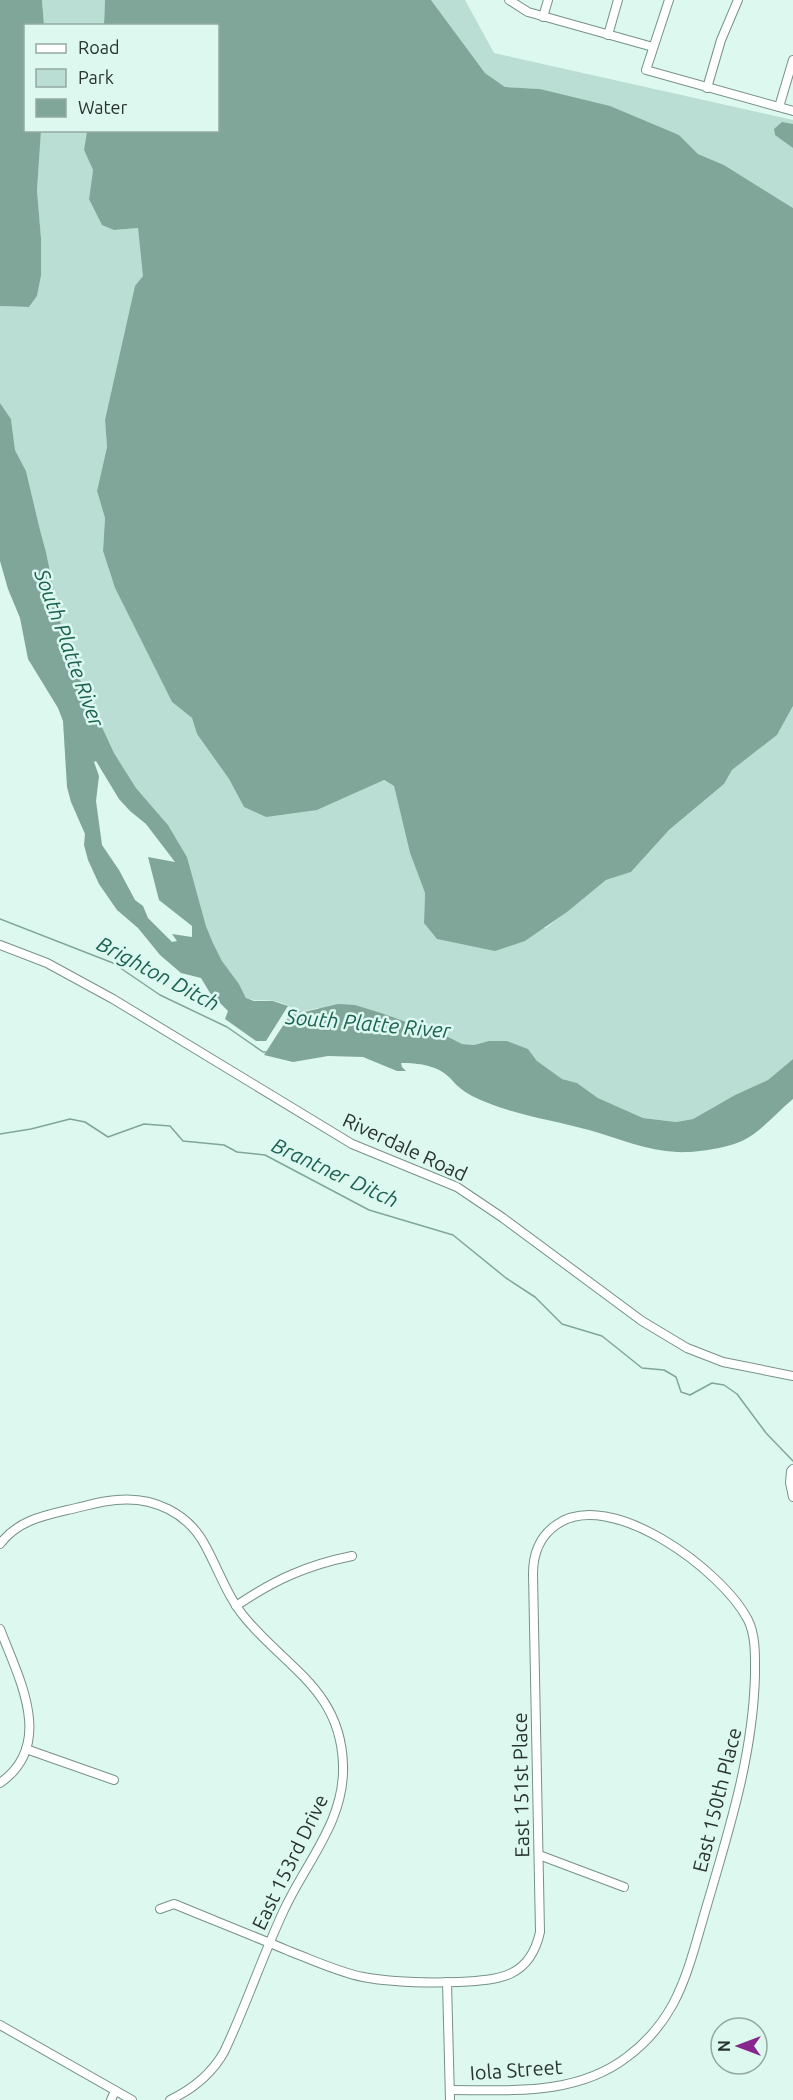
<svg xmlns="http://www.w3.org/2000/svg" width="793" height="2100" font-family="Ubuntu,sans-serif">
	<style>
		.green { fill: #baded3 }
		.water { fill: #80a69a; fill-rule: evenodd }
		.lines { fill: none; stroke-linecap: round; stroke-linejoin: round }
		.stream { stroke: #80a69a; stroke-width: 1.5 }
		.minor-casing { stroke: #779189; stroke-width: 10 }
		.minor { stroke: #fff; stroke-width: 8 }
		.labels { text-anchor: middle; stroke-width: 5; stroke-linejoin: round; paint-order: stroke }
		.street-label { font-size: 20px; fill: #293330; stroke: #dcf8ef }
		.water-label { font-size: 21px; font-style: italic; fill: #1b6252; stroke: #dcf8ef }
	</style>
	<rect width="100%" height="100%" fill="#dcf8ef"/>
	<!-- green -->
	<g class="green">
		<path d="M42,0h63l-1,25h-60z"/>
		<path d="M431,0h34l29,53 299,67v88l-69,-43 -26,-11 -19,-19 -139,-46 -35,-2 -20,-14z"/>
		<path d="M41,131h46l-3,19 9,20 -4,29 25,31 24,-2 6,48 -39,144 2,27 -10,44 8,27 -2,33 12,37 57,114 20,16 5,16 32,45 15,28 73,3 66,-30 11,6 16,67 15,40 -1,30 122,5 60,-48 25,-8 38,-42 55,-46 8,-14 45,-35 16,-29v353l-25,21 -33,15 -42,24 -17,3 -33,-4 -45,-20 -21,-15 -15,-4 -14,-9 -11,-9 -9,-12 -39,-8 -15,4 -12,-1 -56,-23 -89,-13c-23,8 -22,-2 -42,-7 -10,-2 -19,1 -29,-3l-7,-14 -17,-23 -9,-18 -7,-17 -19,-69 -19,-32 -32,-37 -22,-35 -48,-104 -20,-97 -6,-22 -14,-59 -11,-21 -4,-31 -11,-16v-97l29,1 8,-11 4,-20v-38l-4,-48z"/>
	</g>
	<!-- water -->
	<g class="water">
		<path d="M0,0h42l2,25 -18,1v104l15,1 -4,59 4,48v38l-4,20 -8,11 -29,-1z"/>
		<path d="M105,0h326l54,73 20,14 35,2 70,17 69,29 19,19 26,11 69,43v498l-16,29 -45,35 -8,14 -55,46 -38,42 -25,8 -39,32 -42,29 -30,10 -58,-12 -13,-16 1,-30 -15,-40 -16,-67 -10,-6 -67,30 -51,7 -22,-10 -15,-28 -32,-45 -5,-16 -20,-16 -57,-114 -12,-37 2,-33 -8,-27 10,-44 -2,-27 30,-134 8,-10 -5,-48 -24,2 -12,-5 -13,-26 4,-29 -9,-20 3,-19 131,-1v-104l-114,-1z"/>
		<path d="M782,122l11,2v24l-18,-13 -1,-6z"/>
		<path d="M0,403l11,16 4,31 11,21 14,59 6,22 20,97 48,104 22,35 32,37 19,32 19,69 7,17 9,18 17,23 7,14 8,3h19l15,5 -22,35h-10l-31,-22 3,-8 -18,-18 -9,-15 -20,-5 -21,-18 -22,-27 -21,-18 -18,-26 -11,-24 -4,-15 1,-11 -14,-32 -4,-15 -4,-66 -5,-13 -30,-49 -8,-41 -12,-29 -8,-28zM96,761l23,38 11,12 16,13 29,38 -27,-5 11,43 33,26v11l-20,-3 5,7 -5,1 -24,-24 -5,-12 -8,-6 -16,-30 -17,-25 -6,-44 3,-25 -5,-14z"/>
		<path d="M338,1004l17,1 26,8 65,23 16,8 12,1 15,-4h18l21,8 9,12 25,18 15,4 21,15 45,20 33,4 17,-3 42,-24 33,-15 25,-21v40c-16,13 -30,31 -49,41 -15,8 -49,13 -67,12 -30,-1 -59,-14 -88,-22 -39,-11 -81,-16 -117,-34 -9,-5 -15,-10 -21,-17 -13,-14 -33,-16 -50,-16l1,4 4,4h-9l-34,-14 -35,-1 -35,6 -29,-7 29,-45 11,2z"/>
	</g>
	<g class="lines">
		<!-- stream -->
		<g class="stream">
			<path d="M0,919l113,44 47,32 67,32 36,25h4"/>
			<path d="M0,1134l31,-5 39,-10 15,3 23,15 36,-13 26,2 13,15 41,4 13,7 28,3 104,55 84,25 53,43 29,19 27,27 40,12 40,32 22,2 12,7 5,15 9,3 22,-12 12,2 13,9 29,39 27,28"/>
		</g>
		<defs>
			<g id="minor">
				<path d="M509,0l19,12 125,35"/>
				<path d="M669,0l-23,70 147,41"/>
				<path d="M543,17l5,-17"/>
				<path d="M608,35l10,-35"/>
				<path d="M707,88l14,-48 17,-40"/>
				<path d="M779,107l14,-47"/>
				<path d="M0,945l47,18 66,36 239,145 105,43 46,31 139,103 45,27 36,14 70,14"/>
				<path d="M793,1469l-2,2 -1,12 3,14"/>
				<path d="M0,1544c19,-25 47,-29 76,-36 13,-3 26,-7 40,-8 37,-4 73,13 90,47 13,24 22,51 40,72 41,49 95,72 97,146 2,56 -37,97 -59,145 -22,47 -38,96 -60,142 -13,23 -31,37 -54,48"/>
				<path d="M236,1606c38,-26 71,-41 116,-50"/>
				<path d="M0,1629c18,48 56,115 0,154"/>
				<path d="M26,1749l88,31"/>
				<path d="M539,1855l85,32"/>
				<path d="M160,1909l14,-5c39,16 77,31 115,47 24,9 49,21 74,26 32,6 64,6 96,5 40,-2 71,-4 81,-50l-7,-358c0,-19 6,-37 23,-49 54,-39 167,46 192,95 8,16 7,37 7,55 -2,80 -26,155 -48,230 -10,33 -18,69 -34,99 -11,20 -27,39 -46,53 -51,39 -116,33 -177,33"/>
				<path d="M447,1982l3,118"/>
				<path d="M0,2025l132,75"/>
				<path d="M111,2100l4,-9"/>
			</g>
		</defs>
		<!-- minor casing -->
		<use href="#minor" class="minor-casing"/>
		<!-- minor -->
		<use href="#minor" class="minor"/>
	</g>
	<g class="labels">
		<!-- street labels -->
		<g class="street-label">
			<text transform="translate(405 1147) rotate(25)" y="7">Riverdale Road</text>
			<text transform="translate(521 1785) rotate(-91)" y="7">East 151st Place</text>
			<text transform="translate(717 1800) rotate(-76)" y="7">East 150th Place</text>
			<text transform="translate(290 1862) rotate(-64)" y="7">East 153rd Drive</text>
			<text transform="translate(516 2070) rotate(-4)" y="7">Iola Street</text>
		</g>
		<!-- water labels -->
		<g class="water-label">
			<text transform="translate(69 648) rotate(70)" y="7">South Platte River</text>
			<text transform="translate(158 974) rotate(28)" y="7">Brighton Ditch</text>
			<text transform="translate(368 1024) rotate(5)" y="7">South Platte River</text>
			<text transform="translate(335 1173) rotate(25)" y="7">Brantner Ditch</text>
		</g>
	</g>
	<!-- legend -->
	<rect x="24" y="24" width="195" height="108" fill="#dcf8ef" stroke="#94a9a3" stroke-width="1.5"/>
	<rect x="36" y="44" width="30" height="9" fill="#ffffff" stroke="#94a9a3" stroke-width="1.5"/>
	<text x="78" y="54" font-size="18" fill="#293330">Road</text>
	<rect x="36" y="69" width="30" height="18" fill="#baded3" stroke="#94a9a3" stroke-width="1.5"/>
	<text x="78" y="84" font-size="18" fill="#293330">Park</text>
	<rect x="36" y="99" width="30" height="18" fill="#80a69a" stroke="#94a9a3" stroke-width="1.5"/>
	<text x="78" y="114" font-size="18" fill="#293330">Water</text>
	<!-- north arrow -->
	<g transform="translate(739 2046) rotate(270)"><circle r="28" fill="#dcf8ef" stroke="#94a9a3" stroke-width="1.5"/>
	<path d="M0-4.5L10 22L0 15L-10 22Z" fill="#88268f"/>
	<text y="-9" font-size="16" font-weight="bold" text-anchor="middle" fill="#293330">N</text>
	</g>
</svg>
